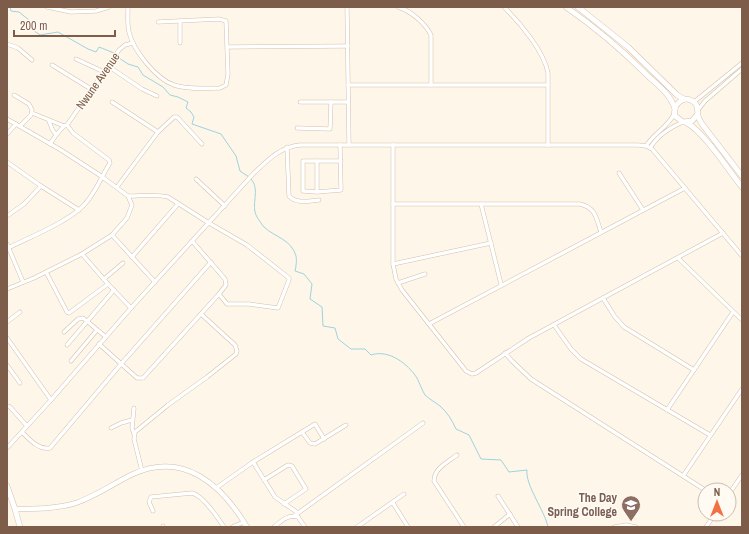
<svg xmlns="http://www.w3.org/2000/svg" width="749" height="534" font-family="'Archivo Narrow',sans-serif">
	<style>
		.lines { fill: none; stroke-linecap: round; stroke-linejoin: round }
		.stream { stroke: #9fd2de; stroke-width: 1 }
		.minor-casing { stroke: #d3bfac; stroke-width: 4.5 }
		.tertiary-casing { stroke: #d3bfac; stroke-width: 5.5 }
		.secondary-casing { stroke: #d9c1ac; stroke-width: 6 }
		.minor { stroke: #fff; stroke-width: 3.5 }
		.tertiary { stroke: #fff; stroke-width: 4.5 }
		.secondary { stroke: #fff; stroke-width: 5 }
		.labels { text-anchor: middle; stroke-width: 3; stroke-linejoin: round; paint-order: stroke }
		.street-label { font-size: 12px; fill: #7d5d49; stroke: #fffaf2 }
		.education-label { font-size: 12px; font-weight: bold; fill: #785e54; stroke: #fffaf2; text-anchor: end }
	</style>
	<rect width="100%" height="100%" fill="#fef7e9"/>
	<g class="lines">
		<!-- stream -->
		<g class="stream">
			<path d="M10,7l1,4 8,1 10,8 1,8 10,7 18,-3 30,17 8,3 3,-5 15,6"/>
			<path d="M116,56l12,8 10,3 5,8 20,12 7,8 8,2 10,5 -2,6 5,4 3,5 -2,7 29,10 15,22 4,15 9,6"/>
			<path d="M251,179c10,11 -1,26 6,38 2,3 5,8 7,10 12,11 27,12 32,29 1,4 0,11 -1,15l9,3 8,10 -2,15 12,8 1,19 12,2 3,11 13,10h14l6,6c18,-6 37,9 46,23 3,6 5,12 8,17 4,4 10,7 15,11 7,6 12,14 16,23l13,6 12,24 20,1 8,12 18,-2c-2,15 18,41 21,57"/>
		</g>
		<defs>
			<g id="minor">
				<path d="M47,7l24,5 25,-1 13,-4"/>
				<path d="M128,7c0,8 -1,17 1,25 4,18 27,47 45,53 14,5 32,3 46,3l6,-3 2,-11 -2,-53 -7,-2 -61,3"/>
				<path d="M347,7l2,138"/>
				<path d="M398,7c13,4 27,16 33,28v50"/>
				<path d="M504,7c16,16 40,44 44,66v72"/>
				<path d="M180,21v22"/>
				<path d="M7,44l11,4 14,12"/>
				<path d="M228,47l120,-1"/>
				<path d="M76,59l28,13"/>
				<path d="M52,65l39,24"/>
				<path d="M108,66l34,23 15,7"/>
				<path d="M348,85h200"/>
				<path d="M14,95l15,9 3,6 -1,5 -11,11"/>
				<path d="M112,102l46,30"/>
				<path d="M300,102h48"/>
				<path d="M694,102l48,-39"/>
				<path d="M698,110l7,-9 37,-32"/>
				<path d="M32,113l32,13 3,-1"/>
				<path d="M7,119l54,31 40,26 27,20 4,9 -5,13 -15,17 -30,19 -48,24 -27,11"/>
				<path d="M49,121l3,8 4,6 -6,9"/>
				<path d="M67,125l52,-75 6,-5 8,-2"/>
				<path d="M297,128l33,1 1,-27"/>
				<path d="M7,134l9,-10"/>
				<path d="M56,135l8,-9"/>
				<path d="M340,145l1,44v1l-24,2 -14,-1v-30h38"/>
				<path d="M393,145v119l3,15 6,11 64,81 6,3 4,-1 53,-35 194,-105"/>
				<path d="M646,146c8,-13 22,-19 28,-32"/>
				<path d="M287,147l2,49c7,8 20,5 30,4"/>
				<path d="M650,148c8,-13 19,-20 33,-26"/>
				<path d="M317,161v31"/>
				<path d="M7,162l34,24 38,24"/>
				<path d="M619,173l24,37"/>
				<path d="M196,179l29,27"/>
				<path d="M117,187l41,-55 16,-15h3l25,27"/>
				<path d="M128,196c11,0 30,-2 40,1l41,26 38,22 42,33v2l-11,28 -29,-4h-22l-8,-10"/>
				<path d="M393,204h187c16,4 16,14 21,28"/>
				<path d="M481,204l20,80"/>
				<path d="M7,216l17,-12 17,-18"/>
				<path d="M112,235l43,47"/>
				<path d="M7,244l16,38"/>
				<path d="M8,248c22,-11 60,-26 76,-43 11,-11 17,-28 26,-42l-1,-3 -36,-27 -6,-8"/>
				<path d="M82,254l26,30 23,24"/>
				<path d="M132,257l46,-53"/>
				<path d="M678,258l64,62"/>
				<path d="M393,264l98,-21"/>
				<path d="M46,272l21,40 2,1 39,-29"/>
				<path d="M104,279l19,-16"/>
				<path d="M398,283l27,-9"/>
				<path d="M603,298l12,19 9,10 70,43"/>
				<path d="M7,322l13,-10"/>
				<path d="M429,324l256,-136"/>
				<path d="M554,325l17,24 10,10 129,76"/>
				<path d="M64,332l14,-13 5,-1 23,19"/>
				<path d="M7,338l44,62"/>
				<path d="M99,344l38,34h6l76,-84 7,-9 -1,-6 -33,-38"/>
				<path d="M67,345l47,-55"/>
				<path d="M505,353l7,8 19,18 174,111"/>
				<path d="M71,361l26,-31"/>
				<path d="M7,365l13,18"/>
				<path d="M7,406l3,1 17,19"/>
				<path d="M134,408l-2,20 2,6"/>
				<path d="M667,410l66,-98"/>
				<path d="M111,428l10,-5 11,-3"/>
				<path d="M22,432c7,7 16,18 28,16l71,-84 90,-102"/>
				<path d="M302,432l8,11 5,1 31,-19"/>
				<path d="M7,448l44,-48 80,-92 123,-135c14,-13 26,-26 46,-28h338l8,1 6,3 90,107"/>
				<path d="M457,455c-9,7 -23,13 -23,26l30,46"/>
				<path d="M253,462l22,35 23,16"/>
				<path d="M142,471l-8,-32 1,-7 33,-27 39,-28 29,-23 1,-3 -2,-6 -34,-31"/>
				<path d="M683,476l59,-87"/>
				<path d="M264,480l24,-15 4,1 14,23 -22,15"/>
				<path d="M216,488l37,-26 62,-38 9,15"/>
				<path d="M729,494l13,-19"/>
				<path d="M498,496l20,31"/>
				<path d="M393,503l15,24"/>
				<path d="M153,511l-4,-9 2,-5 41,-4c10,2 26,25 32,34"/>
				<path d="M294,516l129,-93"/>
				<path d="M163,526v1"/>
				<path d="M232,527l12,-5"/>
				<path d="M274,527c7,-6 14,-13 24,-10l7,10"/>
				<path d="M357,527l47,-33"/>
				<path d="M494,527l16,-13"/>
				<path d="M614,527l12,-2 10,2"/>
				<path d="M706,527l9,-13"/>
			</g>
			<path id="tertiary" d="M15,509c20,0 41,0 61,-6 20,-7 38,-20 57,-29 51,-23 89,11 114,53"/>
			<g id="secondary">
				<path d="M566,7c29,20 56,43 82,69 10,9 23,19 27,33"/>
				<path d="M578,7l50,40 49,48 7,4"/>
				<path d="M697,115l-5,6 -9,1 -8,-6c-3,-12 10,-23 20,-13 4,4 2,8 3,12 0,3 3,7 4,9l40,52"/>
				<path d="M687,123c17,9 42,48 55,64"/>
				<path d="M7,486l8,23 5,18"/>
			</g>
		</defs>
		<!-- minor casing -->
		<use href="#minor" class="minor-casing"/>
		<!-- tertiary casing -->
		<use href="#tertiary" class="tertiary-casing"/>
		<!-- secondary casing -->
		<use href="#secondary" class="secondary-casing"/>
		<!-- minor -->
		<use href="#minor" class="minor"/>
		<!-- tertiary -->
		<use href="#tertiary" class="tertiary"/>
		<!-- secondary -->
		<use href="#secondary" class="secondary"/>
	</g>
	<!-- icons -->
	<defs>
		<symbol id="school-pin" viewBox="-11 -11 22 30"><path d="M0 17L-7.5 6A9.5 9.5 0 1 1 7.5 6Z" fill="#8d6e63" stroke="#fffaf2"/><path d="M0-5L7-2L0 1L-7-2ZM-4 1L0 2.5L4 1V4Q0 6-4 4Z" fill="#fff"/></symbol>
	</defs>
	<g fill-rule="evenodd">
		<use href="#school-pin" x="620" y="494" width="22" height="30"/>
	</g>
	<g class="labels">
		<!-- street labels -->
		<g class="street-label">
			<text transform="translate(98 81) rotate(-55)" y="4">Nwune Avenue</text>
		</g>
		<!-- education labels -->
		<g class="education-label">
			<text x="617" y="502">The Day<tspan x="617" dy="14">Spring College</tspan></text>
		</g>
	</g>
	<!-- border -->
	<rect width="749" height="534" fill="none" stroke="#7d5d49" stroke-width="16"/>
	<!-- north arrow -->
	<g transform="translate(717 502)"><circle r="19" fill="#fffaf2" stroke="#cbbbae"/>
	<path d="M0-3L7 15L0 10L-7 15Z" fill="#f47043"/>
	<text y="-6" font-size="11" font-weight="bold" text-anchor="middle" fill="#7d5d49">N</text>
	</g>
	<!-- scale -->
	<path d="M14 30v6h101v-6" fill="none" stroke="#7d5d49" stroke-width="2"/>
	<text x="20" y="30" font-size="12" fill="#7d5d49" stroke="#fffaf2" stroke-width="3" paint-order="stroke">200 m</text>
</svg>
